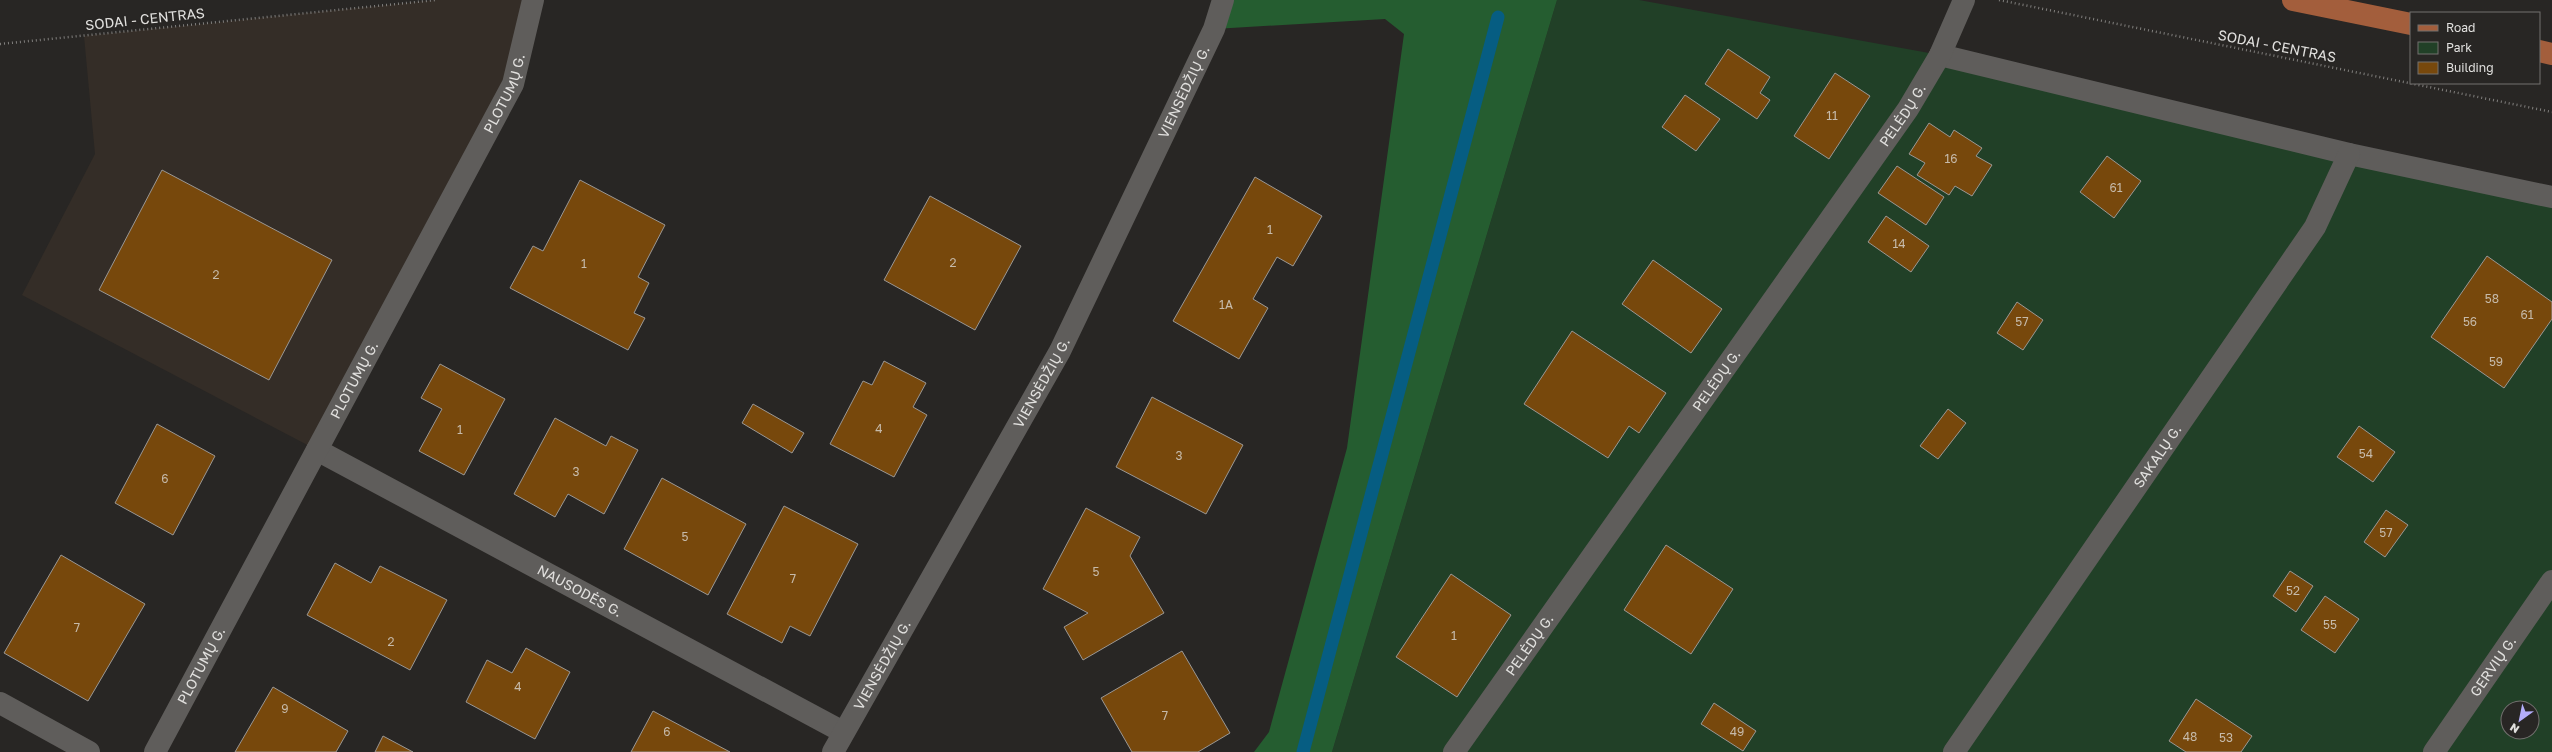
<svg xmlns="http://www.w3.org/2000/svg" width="2552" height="752" font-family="'Golos Text',sans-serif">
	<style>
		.built { fill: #342d27 }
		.green { fill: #214027; fill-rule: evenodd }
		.forest { fill: #255d30 }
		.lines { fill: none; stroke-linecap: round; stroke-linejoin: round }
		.stream { stroke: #065d82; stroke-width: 13 }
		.building { fill: #77480c; stroke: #9a9794 }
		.path { stroke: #807f7d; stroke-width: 2.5; stroke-dasharray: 1 3; stroke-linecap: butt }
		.minor { stroke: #5f5d5b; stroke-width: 22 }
		.major { stroke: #a35e3c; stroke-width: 22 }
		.labels { text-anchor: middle; stroke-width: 3; stroke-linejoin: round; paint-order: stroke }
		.number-label { font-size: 12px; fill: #c6baaa }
		.street-label { font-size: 14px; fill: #e1e0de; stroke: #282624 }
	</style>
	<rect width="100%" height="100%" fill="#282624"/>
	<!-- built -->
	<path class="built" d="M436,0h97l-20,84 -196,366 -295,-155 73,-141 -11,-118z"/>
	<!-- green -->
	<path class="green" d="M1557,0h82l301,55 612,139v558h-1220zM2508,708h24v24h-24z"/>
	<!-- forest -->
	<path class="forest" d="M1223,0h334l-225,752h-78l15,-20 78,-284 57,-414 -19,-15 -171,10z"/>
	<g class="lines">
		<!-- stream -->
		<path class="stream" d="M1303,752l195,-735"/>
	</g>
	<!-- building -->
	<g class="building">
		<path d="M1728,49l42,28 -10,16 10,7 -13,19 -52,-35z"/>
		<path d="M1835,73l35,23 -41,63 -35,-23z"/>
		<path d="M1685,95l35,24 -24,32 -34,-24z"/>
		<path d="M1929,123l21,14 4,-7 28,18 -6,8 16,9 -20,31 -17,-10 -6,9 -32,-20 8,-12 -16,-9z"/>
		<path d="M2107,156l34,25 -27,37 -34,-26z"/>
		<path d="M1897,166l47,31 -18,28 -48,-32z"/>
		<path d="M162,170l170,90 -63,120 -170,-90z"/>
		<path d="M1255,177l67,39 -29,50 -16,-9 -24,42 15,9 -29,51 -66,-38z"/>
		<path d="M580,180l85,45 -27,52 11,6 -15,30 11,5 -17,32 -118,-62 23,-42 10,5z"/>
		<path d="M930,196l91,50 -46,84 -91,-50z"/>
		<path d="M1886,216l43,30 -18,26 -43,-30z"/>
		<path d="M2487,256l65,46v17l-48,69 -73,-51z"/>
		<path d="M1653,260l69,49 -31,44 -69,-49z"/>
		<path d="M2017,302l26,18 -20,30 -26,-17z"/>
		<path d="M1572,331l94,62 -27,40 -10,-7 -21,32 -84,-54z"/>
		<path d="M884,361l42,22 -13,24 14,8 -33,62 -64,-33 33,-63 9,4z"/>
		<path d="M440,364l65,35 -41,76 -45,-24 23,-42 -21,-11z"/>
		<path d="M1152,397l91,48 -37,69 -90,-47z"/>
		<path d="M753,404l51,29 -12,20 -50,-30z"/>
		<path d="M1948,409l18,14 -28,36 -18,-13z"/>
		<path d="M555,418l51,28 5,-10 27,14 -34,64 -36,-20 -13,23 -41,-23z"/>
		<path d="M157,424l58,32 -42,79 -58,-32z"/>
		<path d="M2359,426l36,26 -22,30 -36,-25z"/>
		<path d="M662,478l84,46 -38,71 -84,-46z"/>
		<path d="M784,506l74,38 -48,92 -20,-10 -8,17 -55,-29z"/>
		<path d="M1086,508l54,29 -10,19 34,57 -81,47 -19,-33 24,-14 -45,-24z"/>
		<path d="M2386,510l22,15 -23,32 -21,-15z"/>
		<path d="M1666,545l67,44 -42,65 -67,-44z"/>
		<path d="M61,555l84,49 -57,97 -84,-48z"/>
		<path d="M335,563l36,20 9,-17 67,34 -37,70 -103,-55z"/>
		<path d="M2290,571l23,15 -17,26 -23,-16z"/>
		<path d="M1451,574l60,41 -54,82 -61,-40z"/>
		<path d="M2325,596l34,23 -24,34 -34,-23z"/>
		<path d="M526,648l44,24 -35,67 -69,-37 21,-42 25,13z"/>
		<path d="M1182,651l48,82 -32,19h-66l-31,-54z"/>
		<path d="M273,687l75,44 -12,21h-101z"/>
		<path d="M2196,699l56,37 -11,16h-55l-17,-11z"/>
		<path d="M1714,703l42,28 -13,20 -42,-27z"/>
		<path d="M653,711l77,41h-99z"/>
		<path d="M383,736l30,16h-38z"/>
	</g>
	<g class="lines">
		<!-- path -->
		<g class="path">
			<path d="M1999,0l553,112"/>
			<path d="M0,44l436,-44"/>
		</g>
		<!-- minor -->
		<g class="minor">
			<path d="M1940,55l409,99 203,43"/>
			<path id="s1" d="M317,450l526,282"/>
			<path d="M0,703l89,49"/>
			<path id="s2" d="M155,752l358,-668 20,-84"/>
			<path id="s3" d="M833,752l227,-401 154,-322 9,-29"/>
			<path id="s4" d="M1454,752l454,-643 32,-54 24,-55"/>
			<path id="s5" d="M1954,752l361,-525 34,-73"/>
			<path id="s6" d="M2434,752l118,-171"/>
		</g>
		<!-- major -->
		<g class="major">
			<path d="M2293,0l118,24"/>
			<path d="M2539,51l13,3"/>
		</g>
	</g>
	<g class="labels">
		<!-- number labels -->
		<g class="number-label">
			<text x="1832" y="120">11</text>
			<text x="1951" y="163">16</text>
			<text x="2116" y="192">61</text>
			<text x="1270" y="234">1</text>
			<text x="1899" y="248">14</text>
			<text x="953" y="267">2</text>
			<text x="584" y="268">1</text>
			<text x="216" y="279">2</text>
			<text x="2492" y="303">58</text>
			<text x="1226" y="309">1A</text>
			<text x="2527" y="319">61</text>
			<text x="2022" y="326">57</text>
			<text x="2470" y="326">56</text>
			<text x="2496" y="366">59</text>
			<text x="879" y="433">4</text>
			<text x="460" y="434">1</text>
			<text x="2366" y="458">54</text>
			<text x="1179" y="460">3</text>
			<text x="576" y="476">3</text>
			<text x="165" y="483">6</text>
			<text x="2386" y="537">57</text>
			<text x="685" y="541">5</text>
			<text x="1096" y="576">5</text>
			<text x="793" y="583">7</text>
			<text x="2293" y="595">52</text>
			<text x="2330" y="629">55</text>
			<text x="77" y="632">7</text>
			<text x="1454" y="640">1</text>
			<text x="391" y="646">2</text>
			<text x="518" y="691">4</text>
			<text x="285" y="713">9</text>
			<text x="1165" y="720">7</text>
			<text x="667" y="736">6</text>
			<text x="1737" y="736">49</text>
			<text x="2190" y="741">48</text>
			<text x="2226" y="742">53</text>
		</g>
		<!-- street labels -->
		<g class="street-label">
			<text transform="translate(145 19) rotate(-6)" y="5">SODAI - CENTRAS</text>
			<text transform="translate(2277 46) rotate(11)" y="5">SODAI - CENTRAS</text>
			<text dy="5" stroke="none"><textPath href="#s3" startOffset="748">VIENSĖDŽIŲ G.</textPath></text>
			<text dy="5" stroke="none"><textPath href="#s2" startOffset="746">PLOTUMŲ G.</textPath></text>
			<text dy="5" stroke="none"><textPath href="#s4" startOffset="779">PELĖDŲ G.</textPath></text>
			<text dy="5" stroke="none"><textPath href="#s2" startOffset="422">PLOTUMŲ G.</textPath></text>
			<text dy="5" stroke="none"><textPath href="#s4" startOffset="455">PELĖDŲ G.</textPath></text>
			<text dy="5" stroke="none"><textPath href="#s3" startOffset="424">VIENSĖDŽIŲ G.</textPath></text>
			<text dy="5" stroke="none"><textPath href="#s5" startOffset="359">SAKALŲ G.</textPath></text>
			<text dy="5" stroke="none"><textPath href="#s1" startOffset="298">NAUSODĖS G.</textPath></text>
			<text dy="5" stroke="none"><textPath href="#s4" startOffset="131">PELĖDŲ G.</textPath></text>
			<text dy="5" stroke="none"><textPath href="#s3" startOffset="100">VIENSĖDŽIŲ G.</textPath></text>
			<text dy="5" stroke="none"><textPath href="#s2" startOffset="98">PLOTUMŲ G.</textPath></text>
			<text dy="5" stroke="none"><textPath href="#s6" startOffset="104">GERVIŲ G.</textPath></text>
		</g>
	</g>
	<!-- legend -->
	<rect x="2410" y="12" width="130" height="72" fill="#282624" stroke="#72706e"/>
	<rect x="2418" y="25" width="20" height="6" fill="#a35e3c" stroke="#72706e"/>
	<text x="2446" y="32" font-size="12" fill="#e1e0de">Road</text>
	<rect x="2418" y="42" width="20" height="12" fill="#214027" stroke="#72706e"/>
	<text x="2446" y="52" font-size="12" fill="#e1e0de">Park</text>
	<rect x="2418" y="62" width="20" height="12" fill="#77480c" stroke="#72706e"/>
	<text x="2446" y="72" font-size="12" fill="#e1e0de">Building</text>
	<!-- north arrow -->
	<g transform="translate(2520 720) rotate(213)"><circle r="19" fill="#282624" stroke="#72706e"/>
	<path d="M0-3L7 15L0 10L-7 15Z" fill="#b3adf9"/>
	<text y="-6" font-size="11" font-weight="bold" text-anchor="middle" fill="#e1e0de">N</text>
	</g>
</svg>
